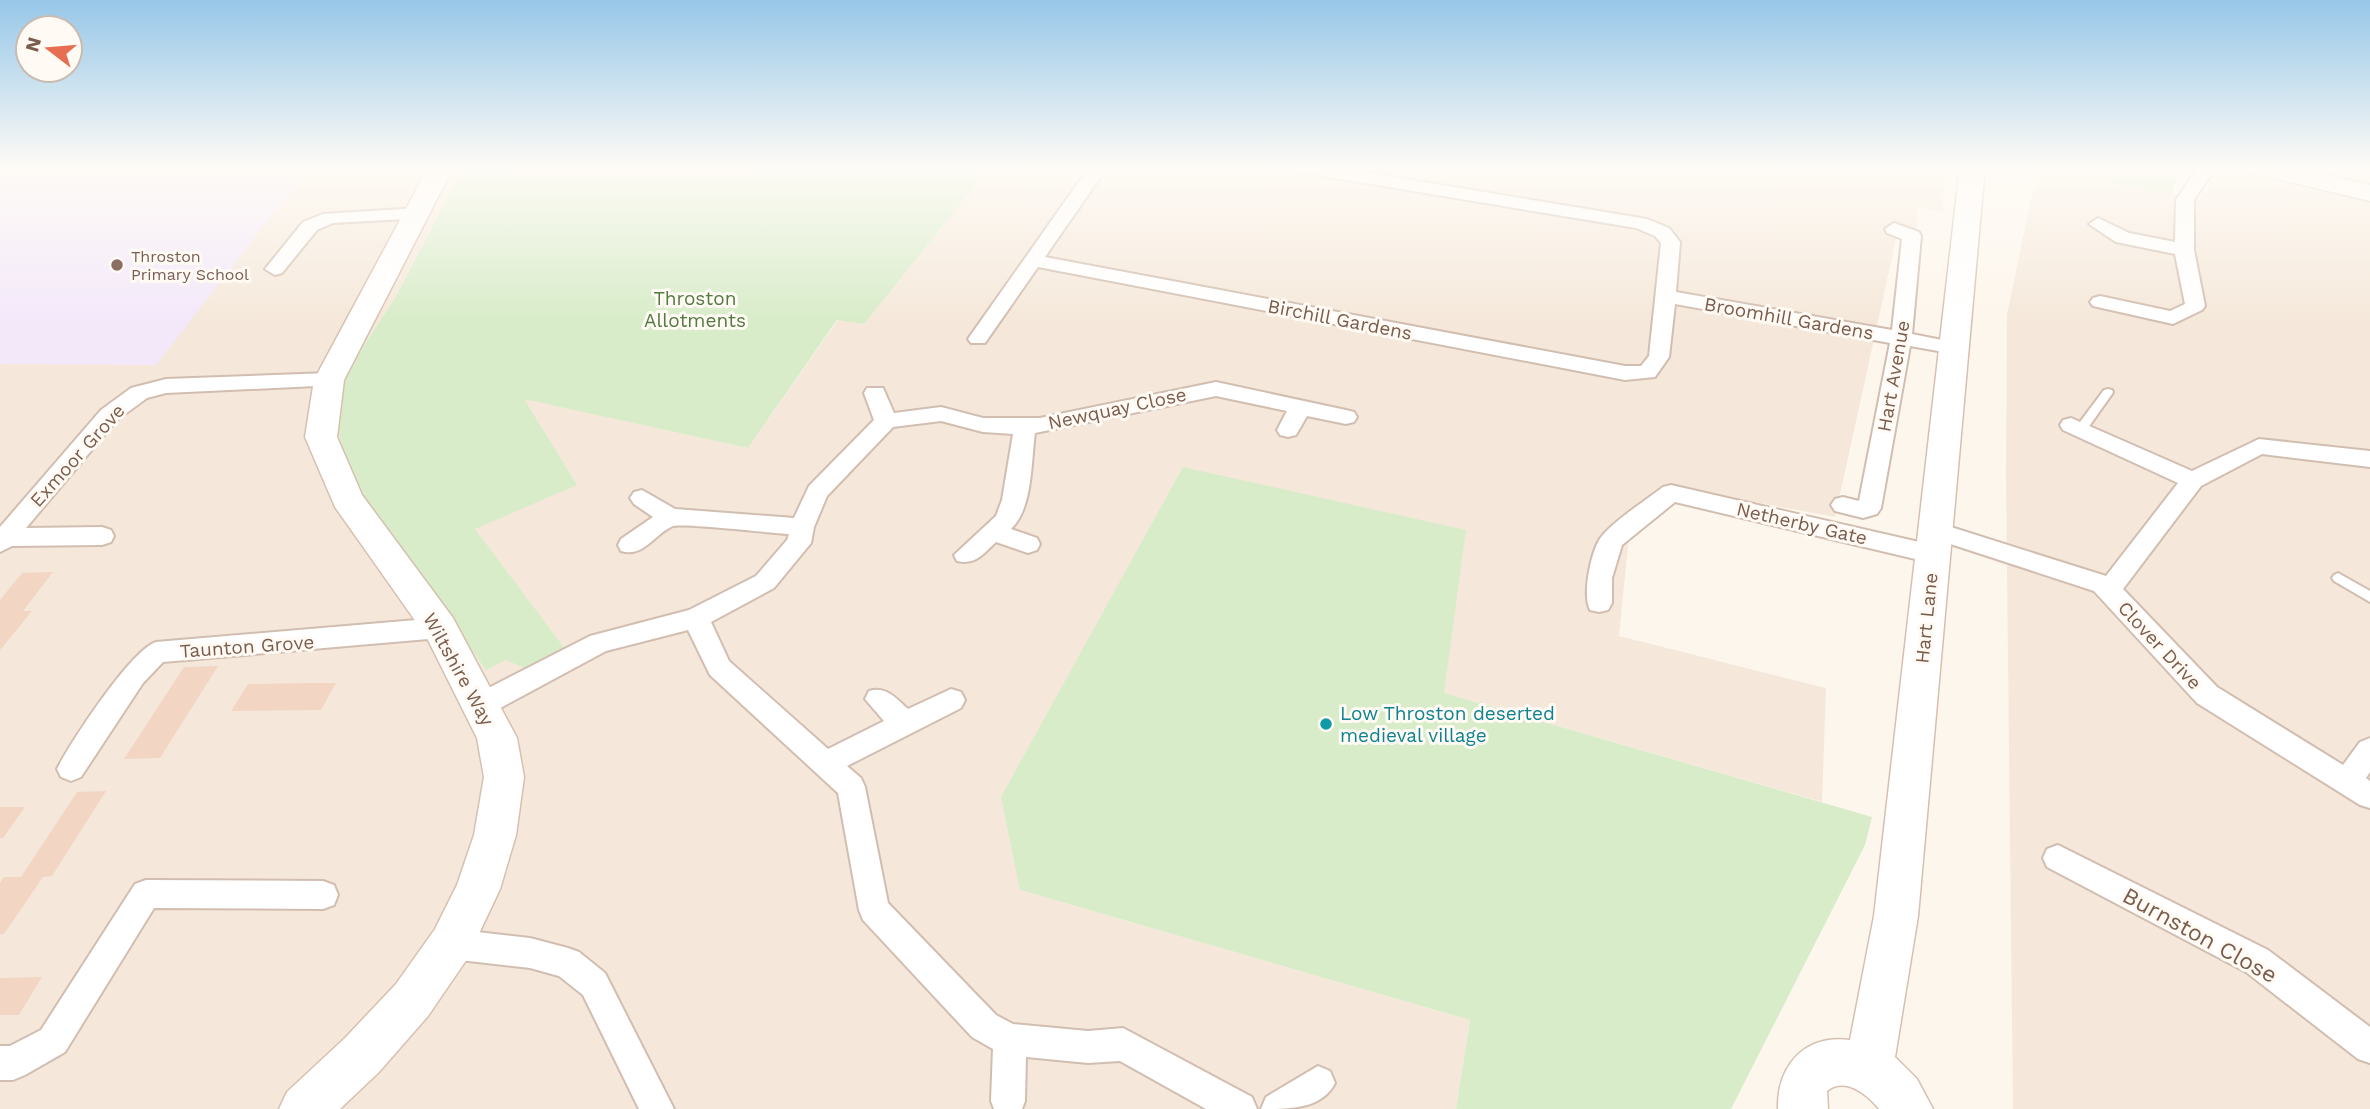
<svg xmlns="http://www.w3.org/2000/svg" width="2370" height="1109" font-family="'Work Sans',sans-serif">
	<style>
		.residential { fill: #f5e8da }
		.education { fill: #f3e8fa }
		.green { fill: #d8ecc9 }
		.building { fill: #f3d5c3 }
		.lines { fill: none; stroke-linecap: round; stroke-linejoin: round }
		.lane-casing { stroke: #d1beb0; stroke-width: 4 }
		.street-casing { stroke: #d1beb0; stroke-width: 4 }
		.secondary-casing { stroke: #d6c0b0; stroke-width: 3 }
		.lane { fill: #fff; fill-rule: evenodd }
		.street { fill: #fff; fill-rule: evenodd }
		.secondary { fill: #fff; fill-rule: evenodd }
		.education-dot { fill: #8d6e63; stroke: #fffaf3; stroke-width: 2.5 }
		.culture-dot { fill: #0f9aa8; stroke: #fffaf3; stroke-width: 2.5 }
		.labels { text-anchor: middle; stroke-width: 6; stroke-linejoin: round; paint-order: stroke }
		.far-education-label { font-size: 16px; fill: #785e54; stroke: #fffaf3; text-anchor: start }
		.park-label { font-size: 19px; fill: #537a41; stroke: #fffaf3 }
		.street-label { font-size: 19px; fill: #7a5c4d; stroke: #fffaf3 }
		.culture-label { font-size: 19px; fill: #0d838f; stroke: #fffaf3; text-anchor: start }
		.near-street-label { font-size: 23px; fill: #7a5c4d; stroke: #fffaf3 }
	</style>
	<rect width="100%" height="100%" fill="#fdf6ec"/>
	<!-- residential -->
	<g class="residential">
		<path d="M0,166h464l-69,132 -47,72 127,159 48,-131 225,50 90,-128 26,4 127,-158h953l-1,46 -25,-5 -2,23 -25,-7 5,16 -61,278 -168,-31 -37,39 -11,111 207,52 -4,114 -379,-109 -423,197 450,130 -14,89h-1456z"/>
		<path d="M2225,166h145v943h-357l-7,-633 1,-161 30,-145 162,29z"/>
	</g>
	<!-- education -->
	<path class="education" d="M0,166h310l-154,199 -156,-1z"/>
	<!-- green -->
	<g class="green">
		<path d="M464,166h527l-127,158 -27,-4 -89,128 -224,-49 53,86 -102,44 90,120 -40,19 -19,-8 -20,10 -136,-193 -13,-52 11,-55 47,-72z"/>
		<path d="M2022,166h158l-8,28z"/>
		<path d="M1183,467l283,63 -22,163 428,124 -7,28 -134,264h-275l14,-89 -450,-130 -19,-93z"/>
	</g>
	<!-- building -->
	<g class="building">
		<path d="M53,572l-30,39h9l-32,39v-50l22,-27z"/>
		<path d="M218,666l-58,92 -36,1 60,-92z"/>
		<path d="M304,683h32l-15,27 -90,1 17,-27z"/>
		<path d="M106,791l-54,85 -9,1 -39,57h-4v-51l4,-6h17l56,-85z"/>
		<path d="M0,807h25l-22,31h-3z"/>
		<path d="M42,977l-23,38h-19v-37z"/>
	</g>
	<g class="lines">
		<defs>
			<g id="lane">
				<path d="M2108,389l4,1 1,2 -1,2 -27,38h-8l-2,-3 2,-3 27,-36z"/>
				<path d="M2338,573l32,18v11l-36,-21 -2,-3 2,-3z"/>
			</g>
			<g id="street">
				<path d="M1090,166h18l-63,91 580,109h16l8,-10 12,-113 -6,-7 -19,-8 -343,-57 -9,-5h43l320,53 22,9 11,14 -4,50 216,38 10,-91 -15,-6 -2,-4 9,-6 25,9 2,4 -9,98 50,10 3,4 -3,4 -7,2 -45,-8 -29,162 -4,6 -14,4 -28,-7 -4,-6 4,-6 8,-2 16,4 31,-158 -215,-39 -6,53 -14,20 -30,3 -587,-113 -53,76h-14l-3,-4z"/>
				<path d="M2199,166h18l-23,34v50l11,56 -3,4 -29,14 -80,-18 -3,-4 3,-4 7,-2 70,15 15,-7 -10,-50 -59,-12 -27,-18 9,-6 31,15 46,9 1,-42z"/>
				<path d="M418,208l6,2 3,4 -3,4 -91,5 -16,7 -35,43 -7,2 -10,-6 38,-47 20,-8z"/>
				<path d="M329,373l8,2 3,5 -3,5 -171,8 -19,5 -30,22 -91,108 76,-1 9,3 3,6 -3,6 -9,3 -90,1 -12,6v-25l101,-117 30,-22 35,-9z"/>
				<path d="M1216,382l130,28 8,2 3,5 -3,5 -8,2 -39,-8 -11,19 -8,2 -8,-2 -3,-5 10,-19 -71,-15 -181,37c-4,28 -2,75 -24,96l26,9 3,6 -3,6 -9,3 -32,-11c-12,11 -21,24 -39,19l-3,-6 42,-39 6,-16 11,-66 -30,-2 -42,-11 -48,6 -66,69 -13,31 -3,16 -37,45 -63,34 18,39 99,88 56,-28 -19,-22 4,-8c18,-5 26,7 39,18l43,-20 10,3 4,8 -4,8 -114,58 14,12 4,9 23,116 108,112 17,9 75,7 35,-3 129,69 5,12h-51l-86,-48 -32,2 -62,-6 -1,44 -3,8h-28l-3,-8 2,-52 -21,-12 -109,-117 -4,-10 -21,-117 -128,-118 -22,-45 -82,21 -115,62 -10,3 -10,-3 -4,-8 4,-8 119,-61 99,-26 67,-34 31,-36 2,-6c-18,-1 -105,-11 -116,-8 -19,8 -29,32 -52,25l-3,-6 3,-6 32,-22 -19,-13 -4,-6 4,-6 8,-2 33,19 119,9 15,-32 65,-66 -10,-27 3,-5h16l11,25 47,-6 42,11h57z"/>
				<path d="M2071,418l121,53 67,-32 111,12v16l-108,-13 -61,32 -78,103 94,98 126,78 17,-23 10,-4v34l-4,6 4,3v27l-10,-3 -163,-102 -103,-112 -168,-55 -3,-6 3,-6 9,-2 171,54 72,-93 -115,-53 -3,-5 3,-5z"/>
				<path d="M1671,485l261,60 9,3 3,6 -3,6 -9,3 -257,-61 -53,43 -10,33v25l-4,7 -9,2 -9,-2c-8,-15 1,-61 12,-74 14,-17 43,-35 61,-49z"/>
				<path d="M440,618l9,3 4,7 -4,7 -9,3 -277,24 -20,21 -62,94 -10,4 -10,-4 -4,-8c13,-26 74,-119 99,-127z"/>
				<path d="M2058,845l210,105 102,77v36l-12,-4 -112,-87 -199,-105 -4,-9 4,-9z"/>
				<path d="M146,880l177,1 11,4 4,10 -4,10 -11,4 -169,-1 -89,144 -40,23 -12,5h-13v-34h10l31,-16 94,-146z"/>
				<path d="M451,929l79,9 38,10 11,4 26,21 69,136h-35l-56,-114 -24,-19 -29,-8 -79,-9 -11,-5 -5,-10 5,-10z"/>
				<path d="M1318,1066l12,5 5,12c-13,26 -45,26 -74,26l5,-12z"/>
			</g>
			<g id="secondary">
				<path d="M429,166h25l-110,214 -7,57 25,58 91,123 64,120 7,39 -8,58 -16,54 -33,70 -39,57 -49,56 -39,37h-61l8,-17 58,-54 51,-54 39,-55 22,-44 17,-50 10,-58 -7,-39 -51,-102 -91,-129 -30,-70 9,-57z"/>
				<path d="M1960,166h25l-67,750 -23,141 22,22 16,30h-54c-11,-14 -34,-33 -52,-18l1,18h-50c-1,-44 27,-75 72,-69l24,-124z"/>
				<path d="M2241,166h46l83,19v16l-126,-30z"/>
			</g>
		</defs>
		<!-- lane casing -->
		<use href="#lane" class="lane-casing"/>
		<!-- street casing -->
		<use href="#street" class="street-casing"/>
		<!-- secondary casing -->
		<use href="#secondary" class="secondary-casing"/>
		<!-- lane -->
		<use href="#lane" class="lane"/>
		<!-- street -->
		<use href="#street" class="street"/>
		<!-- secondary -->
		<use href="#secondary" class="secondary"/>
	</g>
	<!-- sky -->
	<linearGradient id="sky" x2="0" y2="1"><stop stop-color="#97c7e8"/><stop offset="0.52" stop-color="#fefbf6"/><stop offset="1" stop-color="#fefbf6" stop-opacity="0"/></linearGradient>
	<rect width="2370" height="322" fill="url(#sky)"/>
	<!-- markers -->
	<circle class="education-dot" cx="117" cy="265" r="7"/>
	<circle class="culture-dot" cx="1326" cy="724" r="7"/>
	<g class="labels">
		<!-- far-education labels -->
		<g class="far-education-label">
			<text x="131" y="262">Throston<tspan x="131" dy="18">Primary School</tspan></text>
		</g>
		<!-- park labels -->
		<g class="park-label">
			<text x="695" y="305">Throston<tspan x="695" dy="22">Allotments</tspan></text>
		</g>
		<!-- street labels -->
		<g class="street-label">
			<text transform="translate(1789 318) rotate(10)" y="7">Broomhill Gardens</text>
			<text transform="translate(1340 319) rotate(11)" y="7">Birchill Gardens</text>
			<text transform="translate(1893 376) rotate(-80)" y="7">Hart Avenue</text>
			<text transform="translate(1117 408) rotate(-12)" y="7">Newquay Close</text>
			<text transform="translate(77 455) rotate(-48)" y="7">Exmoor Grove</text>
			<text transform="translate(1802 523) rotate(13)" y="7">Netherby Gate</text>
			<text transform="translate(1926 618) rotate(-84)" y="7">Hart Lane</text>
			<text transform="translate(2160 645) rotate(47)" y="7">Clover Drive</text>
			<text transform="translate(247 646) rotate(-4)" y="7">Taunton Grove</text>
			<text transform="translate(459 669) rotate(61)" y="7">Wiltshire Way</text>
		</g>
		<!-- culture labels -->
		<g class="culture-label">
			<text x="1340" y="720">Low Throston deserted<tspan x="1340" dy="22">medieval village</tspan></text>
		</g>
		<!-- near-street labels -->
		<g class="near-street-label">
			<text transform="translate(2200 935) rotate(29)" y="8">Burnston Close</text>
		</g>
	</g>
	<!-- north arrow -->
	<g transform="translate(49 49) rotate(286)"><circle r="33" fill="#fffaf3" stroke="#cabbb1" stroke-width="2"/>
	<path d="M0-5L12 26L0 18L-12 26Z" fill="#e76f51"/>
	<text y="-10" font-size="19" font-weight="bold" text-anchor="middle" fill="#7a5c4d">N</text>
	</g>
</svg>
